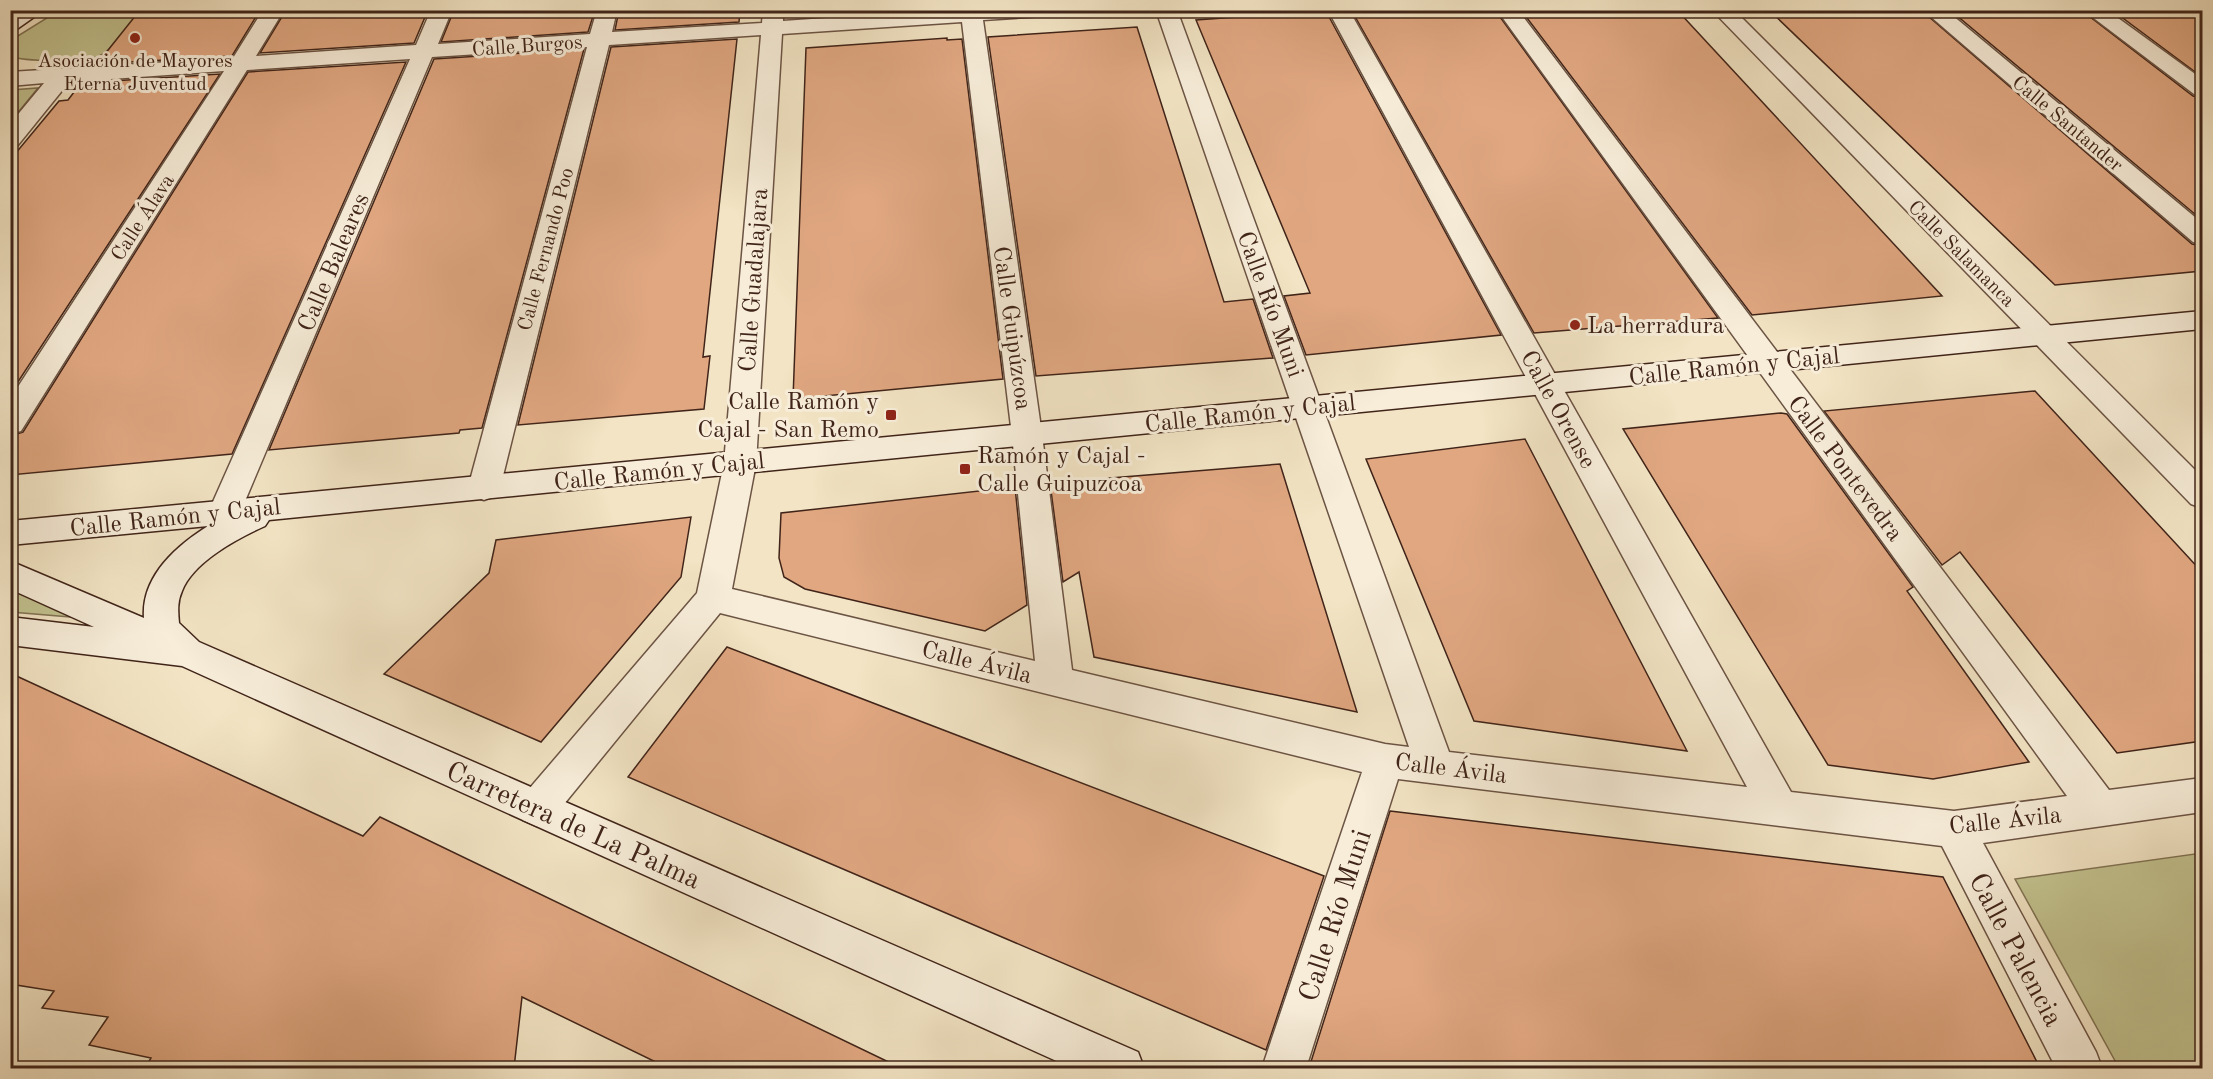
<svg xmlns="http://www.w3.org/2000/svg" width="2213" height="1079" font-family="'Old Standard TT',serif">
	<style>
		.green { fill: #c2c28f; stroke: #817354; stroke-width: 1.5 }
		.building { fill: #e0a781; stroke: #402419; stroke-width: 1.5 }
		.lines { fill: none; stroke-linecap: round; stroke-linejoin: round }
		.street-casing { stroke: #6c5444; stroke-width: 3 }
		.secondary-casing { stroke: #402419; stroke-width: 3 }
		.street { fill: #f7edd9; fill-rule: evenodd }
		.secondary { fill: #f7edd9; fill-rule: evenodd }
		.poi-dot { fill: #8f2418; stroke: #f7edd9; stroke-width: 2 }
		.labels { text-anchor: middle; stroke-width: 6; stroke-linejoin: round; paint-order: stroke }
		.far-street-label { font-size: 20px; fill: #402419; stroke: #f7edd9 }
		.far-poi-label { font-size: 20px; fill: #402419; stroke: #f7edd9 }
		.street-label { font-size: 24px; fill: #402419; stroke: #f7edd9 }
		.poi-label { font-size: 24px; fill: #402419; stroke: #f7edd9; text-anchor: start }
		.near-street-label { font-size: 28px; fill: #402419; stroke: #f7edd9 }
	</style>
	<rect width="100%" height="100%" fill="#f2e4c4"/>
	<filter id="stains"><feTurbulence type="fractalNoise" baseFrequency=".00333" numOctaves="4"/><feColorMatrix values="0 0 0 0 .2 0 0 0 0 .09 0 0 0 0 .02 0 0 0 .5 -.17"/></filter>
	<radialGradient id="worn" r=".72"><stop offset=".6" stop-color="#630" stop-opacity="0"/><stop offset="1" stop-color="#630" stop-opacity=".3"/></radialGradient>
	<!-- green -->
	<g class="green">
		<path d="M58,11h82c-11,14 -24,37 -41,45 -10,6 -77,6 -88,0l2,-17z"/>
		<path d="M38,88l-27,33v-31z"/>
		<path d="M11,591l83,28 -83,-7z"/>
		<path d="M2202,853v215h-83l-104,-189z"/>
	</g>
	<!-- building -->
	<g class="building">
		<path d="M140,10h120l-28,46 -135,8z"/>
		<path d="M286,10h142l-14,33 -154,10z"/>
		<path d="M454,10h141l-7,22 -147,10z"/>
		<path d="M619,10h121l-1,12 -124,8z"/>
		<path d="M1391,10h104l223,308 -184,15 -181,-320z"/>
		<path d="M1521,10h156l265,286 -190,19z"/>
		<path d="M1769,10h152l271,234 10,2v25l-147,14z"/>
		<path d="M1950,10h131l112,86 9,2v122z"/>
		<path d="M2112,10h90v67z"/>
		<path d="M1320,11l2,5 6,-1 173,320 -195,20 -22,-59 26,-3 -114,-273z"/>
		<path d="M1137,27l87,275 29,-3 20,59 -237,18 -48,-339z"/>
		<path d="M947,38v2l15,-1 41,340 -210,20 13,-351z"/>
		<path d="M737,39l-34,318 7,-1 -6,53 -186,16 93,-378z"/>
		<path d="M584,49l-102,379 -22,2 -1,3 -190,17 165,-391z"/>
		<path d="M406,62l-174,392 -222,21v-39l13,-4 225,-360z"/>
		<path d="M220,74l-210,320v-234l49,-59 9,-1 13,-17z"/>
		<path d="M2035,391l167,181v169l-85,12 -157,-201 -18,13 -118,-154z"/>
		<path d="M1781,413l6,1 126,173 -6,4 122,171 -96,17 -105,-14 -205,-336z"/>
		<path d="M1525,439l162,312 -213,-30 -108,-262z"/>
		<path d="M1280,464l77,248 -263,-55 -15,-85 -16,10 -13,-99z"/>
		<path d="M1015,487l12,118 -42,26 -180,-42 -21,-12 -5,-19 2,-45z"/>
		<path d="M691,517l-10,60 -140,165 -157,-68 105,-101 7,-33z"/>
		<path d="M727,647l597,229 -58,174 -638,-273z"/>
		<path d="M10,673l353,163 17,-19 521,251h-233l-146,-71 -8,71h-369l6,-10 -62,-13 19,-28 -66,-9 12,-17 -44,-7z"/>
		<path d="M1390,811l553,66 97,191h-731z"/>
	</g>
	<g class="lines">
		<defs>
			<g id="street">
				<path d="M263,10h21l-28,46 160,-11 15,-35h21l-14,34 152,-10 7,-24h20l-5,22 150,-9 1,-13h20v11l160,-11h111l-3,4 -7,2 -61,4 59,415 30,235 313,74 24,3 -253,-737h21l272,742 298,35 -419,-777h21l442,782 163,19 113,-15 -570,-786h21l591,780 93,-12v34l-219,31 113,209 6,16h-46l-114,-222 -544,-67 -92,289h-44l100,-296 -642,-159 -169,207 -14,6 -14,-6 -6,-12 6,-12 174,-203 27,-130 37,-428 -152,10 -109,443 -5,8 -11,4 -11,-4 -5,-8 119,-441 -155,10 -192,456 -5,8 -11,4 -11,-4 -5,-8 202,-454 -163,11 -226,361 -11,3v-35l214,-328 -155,11 -51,63 -8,2v-23l34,-41 -34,3v-14l223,-14zM962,22l50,413 23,226 -303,-72 24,-126 26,-429z"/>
				<path d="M1712,10h22l468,467v31l-11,-4z"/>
				<path d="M1923,10h23l256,213v21l-9,-2z"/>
				<path d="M2083,10h24l95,69v17l-8,-2z"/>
			</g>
			<g id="secondary">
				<path d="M19,10h25l-27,19 -7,2v-15z"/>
				<path d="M2202,311v18l-1933,191 -4,6c-27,12 -72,36 -83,65 -5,11 -4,21 -3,32l20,19 939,410 6,16h-72l-890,-402 -172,-21v-28l84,10 -84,-38v-28l134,57c-3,-41 32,-72 64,-92l-198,19v-24z"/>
			</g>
		</defs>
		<!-- street casing -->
		<use href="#street" class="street-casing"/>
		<!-- secondary casing -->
		<use href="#secondary" class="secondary-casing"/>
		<!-- street -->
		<use href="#street" class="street"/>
		<!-- secondary -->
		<use href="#secondary" class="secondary"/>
	</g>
	<!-- markers -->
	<g class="poi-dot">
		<circle cx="135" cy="38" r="6"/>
		<circle cx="1575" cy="325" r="6"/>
		<rect x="885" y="409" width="12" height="12" rx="3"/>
		<rect x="959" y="463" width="12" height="12" rx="3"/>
	</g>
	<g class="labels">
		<!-- far-street labels -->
		<g class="far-street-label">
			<text transform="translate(527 45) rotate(-4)" y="7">Calle Burgos</text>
			<text transform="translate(2068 123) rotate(40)" y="7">Calle Santander</text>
			<text transform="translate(142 217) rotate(-57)" y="7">Calle Álava</text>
			<text transform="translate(545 249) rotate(-75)" y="7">Calle Fernando Poo</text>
			<text transform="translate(1962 253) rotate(45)" y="7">Calle Salamanca</text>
		</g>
		<!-- far-poi labels -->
		<g class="far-poi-label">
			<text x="135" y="67">Asociación de Mayores<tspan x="135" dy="23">Eterna Juventud</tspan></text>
		</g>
		<!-- street labels -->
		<g class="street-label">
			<text transform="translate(333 262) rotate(-67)" y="8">Calle Baleares</text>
			<text transform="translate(753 280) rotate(-86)" y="8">Calle Guadalajara</text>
			<text transform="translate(1271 304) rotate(70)" y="8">Calle Río Muni</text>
			<text transform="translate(1013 328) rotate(82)" y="8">Calle Guipúzcoa</text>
			<text transform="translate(1734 366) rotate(-6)" y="8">Calle Ramón y Cajal</text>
			<text transform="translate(1559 409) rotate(61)" y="8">Calle Orense</text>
			<text transform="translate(1250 413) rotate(-6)" y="8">Calle Ramón y Cajal</text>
			<text transform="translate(1846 468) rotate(53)" y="8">Calle Pontevedra</text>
			<text transform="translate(659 471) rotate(-6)" y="8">Calle Ramón y Cajal</text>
			<text transform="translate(175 517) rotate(-6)" y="8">Calle Ramón y Cajal</text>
			<text transform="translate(977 662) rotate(14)" y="8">Calle Ávila</text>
			<text transform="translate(1451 768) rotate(7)" y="8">Calle Ávila</text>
			<text transform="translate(2005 820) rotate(-6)" y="8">Calle Ávila</text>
		</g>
		<!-- poi labels -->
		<g class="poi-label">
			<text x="1587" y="333">La herradura</text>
			<text x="879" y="409" text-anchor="end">Calle Ramón y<tspan x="879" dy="28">Cajal - San Remo</tspan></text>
			<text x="977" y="463">Ramón y Cajal -<tspan x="977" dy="28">Calle Guipuzcoa</tspan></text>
		</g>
		<!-- near-street labels -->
		<g class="near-street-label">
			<text transform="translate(574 824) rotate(24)" y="10">Carretera de La Palma</text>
			<text transform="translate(1334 915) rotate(-72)" y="10">Calle Río Muni</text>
			<text transform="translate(2017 949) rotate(62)" y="10">Calle Palencia</text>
		</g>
	</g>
	<!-- margin -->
	<rect width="2213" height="1079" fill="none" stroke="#f2e4c4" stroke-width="36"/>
	<rect x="12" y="12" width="2189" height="1055" fill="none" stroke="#402419" stroke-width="3"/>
	<rect x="18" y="18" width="2177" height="1043" fill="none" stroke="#402419" stroke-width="1.5"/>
	<rect width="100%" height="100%" filter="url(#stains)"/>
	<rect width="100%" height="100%" fill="url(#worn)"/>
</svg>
